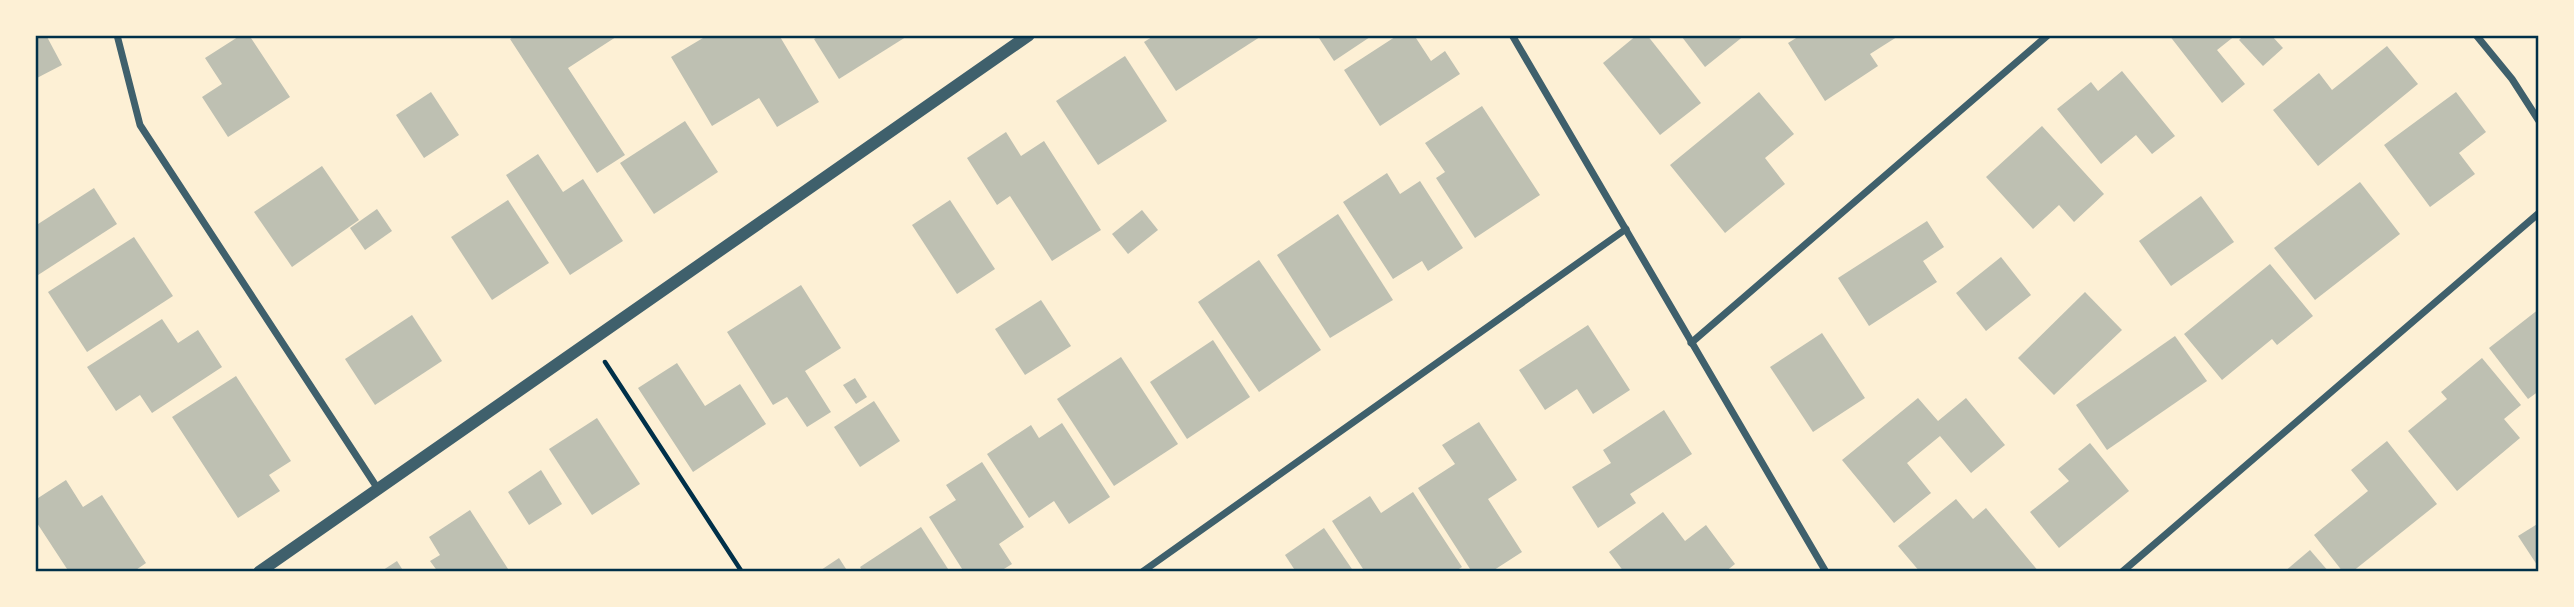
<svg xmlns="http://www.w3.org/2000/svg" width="2574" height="607" font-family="'PT Serif',serif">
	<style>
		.building { fill: #bec0b2 }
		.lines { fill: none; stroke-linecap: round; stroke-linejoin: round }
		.path { stroke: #003049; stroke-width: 4.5 }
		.minor { stroke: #3f606c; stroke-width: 7 }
		.tertiary { stroke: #3f606c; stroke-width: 12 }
		.neatline { fill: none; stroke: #003049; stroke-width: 2.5 }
	</style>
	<rect width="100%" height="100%" fill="#fdf0d5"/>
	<!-- building -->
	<g class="building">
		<path d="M41,35h5l16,30 -27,14v-41z"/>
		<path d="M241,35h8l41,62 -62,40 -26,-40 20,-13 -17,-26z"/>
		<path d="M517,35h102l-51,33 57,87 -28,18 -87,-134z"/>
		<path d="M708,35h71l40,67 -42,25 -18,-29 -47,28 -41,-69z"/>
		<path d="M821,35h88l-70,44 -25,-40z"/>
		<path d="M1155,35h108l-87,56 -32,-49z"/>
		<path d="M1317,35h56l-39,26z"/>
		<path d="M1398,35h16l17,26 14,-10 15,23 -80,52 -36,-56z"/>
		<path d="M1637,35h10l54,68 -41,32 -57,-72z"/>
		<path d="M1684,35h61l-40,32 -23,-30z"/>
		<path d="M1801,35h99l-30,19 8,12 -53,35 -37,-58z"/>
		<path d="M2169,35h67l-19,15 28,34 -23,19z"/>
		<path d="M2244,35h27l12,13 -20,18 -24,-26z"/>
		<path d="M2387,46l31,38 -100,82 -45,-56 46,-37 13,17z"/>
		<path d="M1125,56l42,65 -69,44 -42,-64z"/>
		<path d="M2122,71l53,65 -23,18 -16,-19 -35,29 -44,-55 34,-27 7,9z"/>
		<path d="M431,92l28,43 -35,23 -28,-43z"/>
		<path d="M1759,92l35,42 -29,24 20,26 -60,49 -55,-68z"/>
		<path d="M2456,92l30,40 -27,21 16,21 -45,33 -46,-62z"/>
		<path d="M1482,106l58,89 -65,43 -39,-60 9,-6 -20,-29z"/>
		<path d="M685,121l33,51 -64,42 -34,-51z"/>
		<path d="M2042,126l62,68 -30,28 -15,-17 -26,24 -47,-52z"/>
		<path d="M1006,132l15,24 23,-15 57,89 -49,31 -42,-65 -13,9 -30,-47z"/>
		<path d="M538,154l25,38 20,-13 40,62 -53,34 -64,-100z"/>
		<path d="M322,166l37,54 -67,47 -38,-55z"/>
		<path d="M1387,173l13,21 20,-13 43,67 -35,23 -6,-10 -29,18 -50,-77z"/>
		<path d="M2360,182l40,52 -85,66 -41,-52z"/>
		<path d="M94,188l23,36 -82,53v-51z"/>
		<path d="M2201,196l33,46 -63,44 -32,-45z"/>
		<path d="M508,200l41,63 -57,37 -41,-63z"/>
		<path d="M950,200l45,69 -38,25 -45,-69z"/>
		<path d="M377,209l15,22 -27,19 -15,-22z"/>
		<path d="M1142,210l16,20 -30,24 -16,-20z"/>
		<path d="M1338,214l55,86 -63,38 -53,-83z"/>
		<path d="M1927,221l17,26 -21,14 14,21 -68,44 -31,-48z"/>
		<path d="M134,237l39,59 -86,56 -39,-60z"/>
		<path d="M2001,257l30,38 -45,36 -30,-38z"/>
		<path d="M1259,260l62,90 -62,42 -61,-90z"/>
		<path d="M2270,264l43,52 -36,29 -5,-6 -50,41 -38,-46z"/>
		<path d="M801,285l40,63 -36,23 26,41 -24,15 -20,-30 -14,8 -46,-73z"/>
		<path d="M2085,292l37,38 -68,65 -36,-37z"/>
		<path d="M1041,300l30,46 -46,29 -30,-46z"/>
		<path d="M2539,309v82l-11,8 -39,-51z"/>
		<path d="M412,315l30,46 -67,44 -30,-46z"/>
		<path d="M162,319l16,24 20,-13 24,37 -70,46 -12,-18 -24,16 -29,-44z"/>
		<path d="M1588,325l42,65 -37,24 -16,-25 -32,21 -26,-40z"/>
		<path d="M1822,333l43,65 -52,34 -43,-65z"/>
		<path d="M2175,336l32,45 -100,69 -31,-45z"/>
		<path d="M1213,340l37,57 -63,42 -37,-57z"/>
		<path d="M1121,357l57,87 -64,42 -57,-87z"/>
		<path d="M2482,358l39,47 -17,14 16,19 -63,53 -49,-60 39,-32 -6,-7z"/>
		<path d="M677,363l28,43 35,-22 26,40 -73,48 -55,-84z"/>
		<path d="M236,376l55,85 -22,14 11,16 -42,27 -66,-101z"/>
		<path d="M855,378l12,19 -11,7 -13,-19z"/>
		<path d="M1918,398l20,23 28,-23 39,47 -34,28 -31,-37 -33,27 24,30 -37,30 -52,-63z"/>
		<path d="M874,401l26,40 -40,26 -26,-40z"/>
		<path d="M1664,410l28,44 -62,40 6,9 -38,25 -26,-41 39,-24 -8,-13z"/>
		<path d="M597,418l43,66 -48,31 -43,-66z"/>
		<path d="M1479,422l38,58 -29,19 34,53 -31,20h-19l-54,-84 37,-24 -13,-19z"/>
		<path d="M1062,423l48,74 -41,27 -15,-23 -25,17 -42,-64 44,-29 8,13z"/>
		<path d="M2387,441l50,63 -85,68h-9l-29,-37 54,-44 -17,-21z"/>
		<path d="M2090,443l39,48 -70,57 -29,-36 39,-31 -11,-12z"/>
		<path d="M982,462l42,65 -25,17 13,20 -13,8h-35l-35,-55 27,-17 -10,-15z"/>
		<path d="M541,470l21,34 -33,21 -21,-33z"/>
		<path d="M66,480l17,27 19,-12 44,68 -13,9h-64l-34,-52v-20z"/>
		<path d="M1413,492l49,75 -8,5h-89l-33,-51 38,-25 11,17z"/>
		<path d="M1956,499l17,20 13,-11 53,64h-119l-22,-26z"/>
		<path d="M470,510l40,62h-72l-8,-11 10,-6 -11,-18z"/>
		<path d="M1663,512l22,29 21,-16 29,39 -10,8h-101l-15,-20z"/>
		<path d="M2539,523v45l-21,-32z"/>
		<path d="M921,527l29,45h-87l-3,-5z"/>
		<path d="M1324,528l30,44h-58l-11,-17z"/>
		<path d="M2310,550l19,22h-45z"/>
		<path d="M839,558l9,14h-30z"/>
		<path d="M397,561l7,11h-24z"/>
	</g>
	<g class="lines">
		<!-- path -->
		<path class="path" d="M605,362l137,210"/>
		<!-- minor -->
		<g class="minor">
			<path d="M117,35l23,90 238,364"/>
			<path d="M1512,35l314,537"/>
			<path d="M2476,35l36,44 27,42"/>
			<path d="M1691,343l357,-308"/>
			<path d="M1142,572l484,-343"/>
			<path d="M2122,572l417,-359"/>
		</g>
		<!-- tertiary -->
		<path class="tertiary" d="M259,572l770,-537"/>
	</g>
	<!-- border -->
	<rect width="2574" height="607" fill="none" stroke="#fdf0d5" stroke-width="74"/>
	<rect x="37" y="37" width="2500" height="533" class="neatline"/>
</svg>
